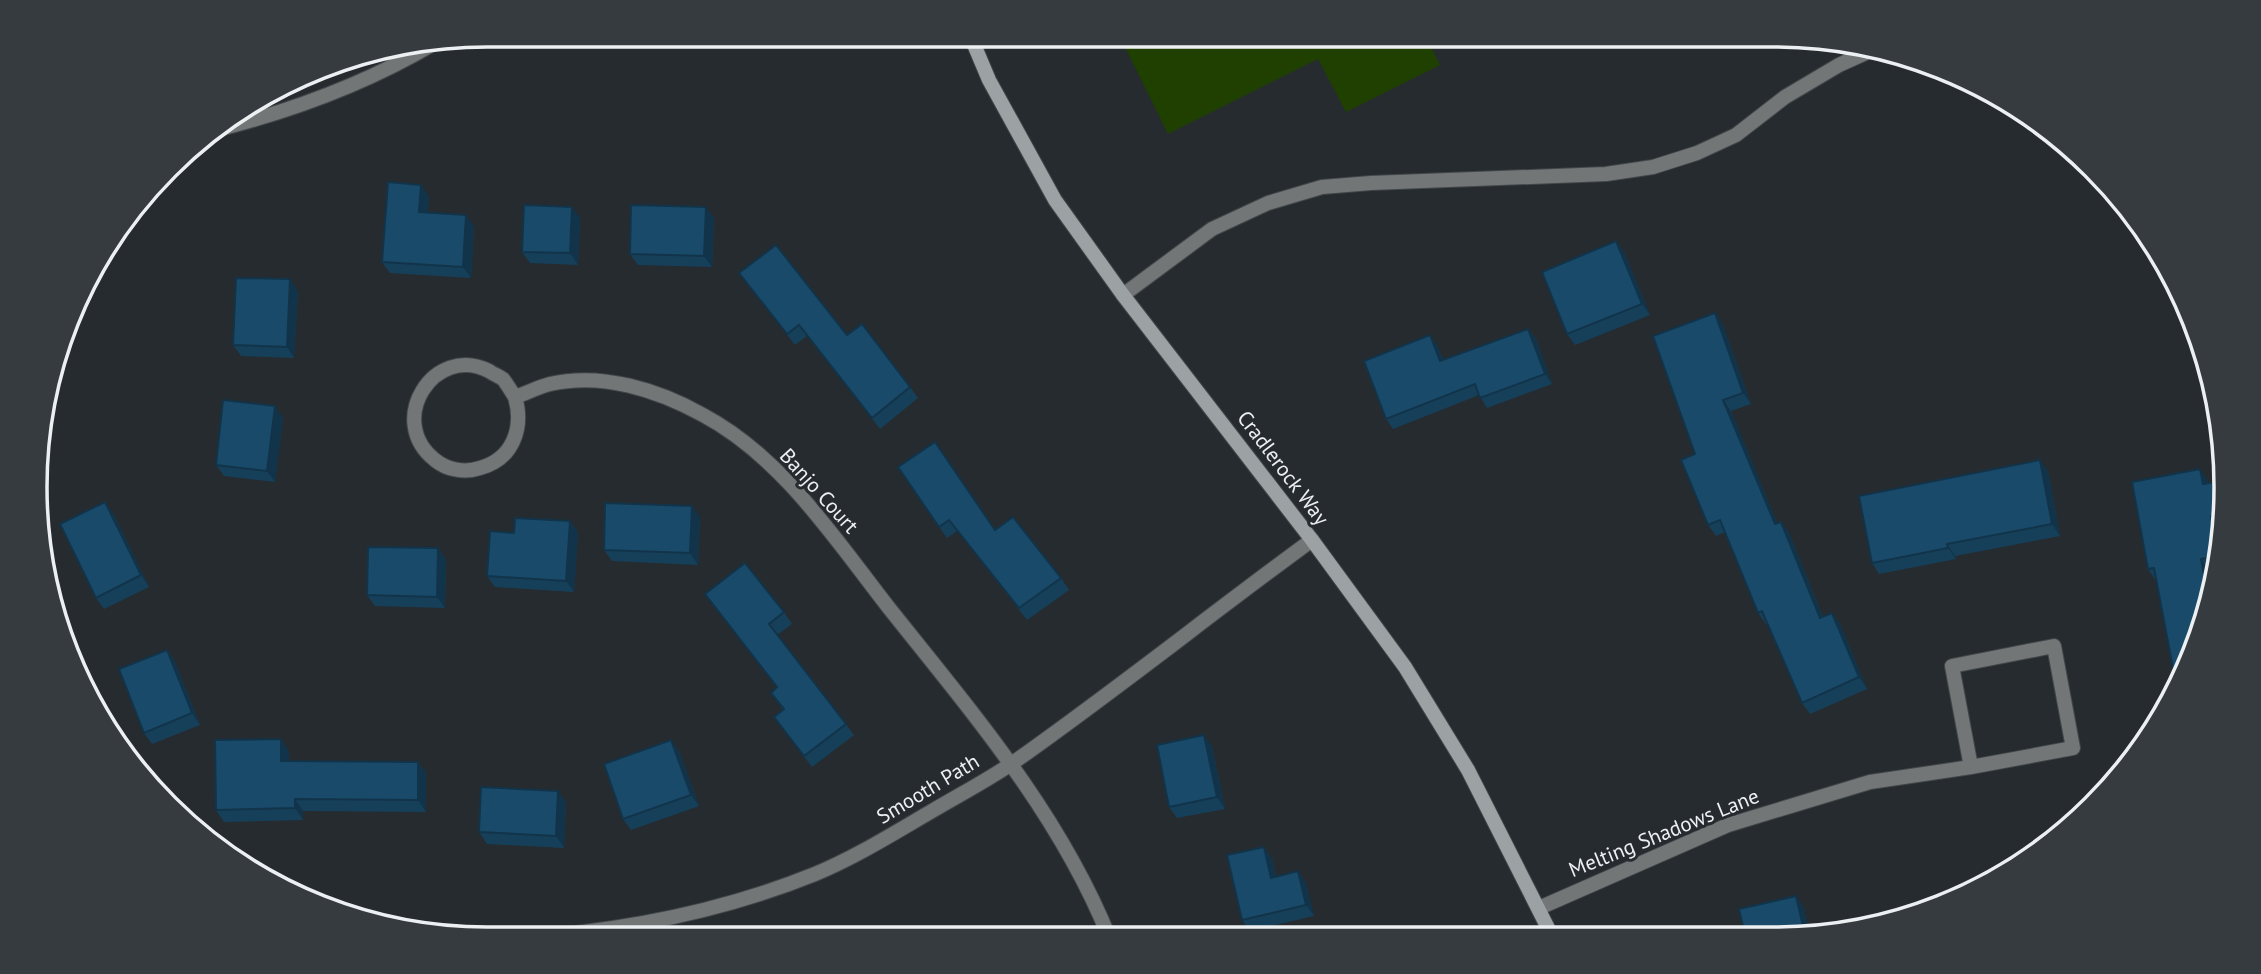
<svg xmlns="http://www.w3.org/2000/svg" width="2261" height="974" font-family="'PT Sans',sans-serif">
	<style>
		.green { fill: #1f4000 }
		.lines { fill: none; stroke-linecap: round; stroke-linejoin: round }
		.lane-casing { stroke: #42474a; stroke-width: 16 }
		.street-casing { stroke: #42474a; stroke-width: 16 }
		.secondary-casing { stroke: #42474a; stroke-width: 16 }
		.lane { stroke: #737677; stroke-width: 14 }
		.street { stroke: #737677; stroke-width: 14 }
		.secondary { stroke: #9ca1a3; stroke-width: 14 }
		.wall { fill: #16405a }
		.shaded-wall { fill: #12344a }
		.building { fill: #1a4a69; stroke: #12344a; stroke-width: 2 }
		.labels { text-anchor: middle; stroke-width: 6; stroke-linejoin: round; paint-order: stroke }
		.street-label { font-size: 21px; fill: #edf0f2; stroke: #262b2f }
		.rim { fill: none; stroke: #edf0f2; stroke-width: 3.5 }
	</style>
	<rect width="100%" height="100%" fill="#262b2f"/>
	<!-- green -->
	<path class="green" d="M1119,35h306l15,30 -94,47 -28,-53 -150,75z"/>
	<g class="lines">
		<defs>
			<path id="lane" d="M1123,295l89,-66 56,-26 54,-16 49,-4 235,-9 47,-7 44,-14 39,-18 49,-38 54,-32 31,-14"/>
			<g id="street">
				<path d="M220,129c74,-19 147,-46 213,-85"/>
				<path d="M515,397c9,31 -2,62 -35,71 -15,5 -33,2 -45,-8 -50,-39 -1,-117 54,-89 4,3 10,5 14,8 4,5 8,12 12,18 12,-4 23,-10 35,-13 52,-12 108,6 153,31 79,42 132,124 186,193 82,103 170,205 220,329"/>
				<path d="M1539,908l189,-83 142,-43 101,-15 -19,-101 102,-20 19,102 -102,19"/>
				<path d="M505,939c106,-6 211,-25 310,-65 41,-17 79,-41 117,-63 27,-16 56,-31 82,-49 101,-71 198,-149 298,-222"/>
			</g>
			<path id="secondary" d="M970,35l19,45 66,120 68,95 189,245 93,127 63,103 84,166"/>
		</defs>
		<!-- lane casing -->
		<use href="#lane" class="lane-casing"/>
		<!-- street casing -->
		<use href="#street" class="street-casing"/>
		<!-- secondary casing -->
		<use href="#secondary" class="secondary-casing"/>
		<!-- lane -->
		<use href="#lane" class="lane"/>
		<!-- street -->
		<use href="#street" class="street"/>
		<!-- secondary -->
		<use href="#secondary" class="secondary"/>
	</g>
	<!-- wall -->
	<g class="wall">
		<path d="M429,196l-1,16 46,14 -3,52 -81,-5 -8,-11z"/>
		<path d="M580,218l-2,47 -48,-2 -8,-11z"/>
		<path d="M714,218l-2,49 -74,-2 -8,-11z"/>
		<path d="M1616,241l8,11 26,63 -75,30 -8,-11z"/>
		<path d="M739,273l108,62 63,52 8,11 -38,31 -73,-93 -12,9z"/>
		<path d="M298,291l-4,67 -53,-2 -8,-11z"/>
		<path d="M1715,313l8,12 28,79 -20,7 46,112 4,-1 8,11 34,84 9,-4 8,11 27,65 -57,25 -8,-11 -35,-79h-1l-8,-11 -33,-81 -9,4 -8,-11 -13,-71z"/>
		<path d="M1528,329l8,10 16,45 -65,24 -8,-13 -86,34 -7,-10 51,-74 6,15z"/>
		<path d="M283,418l-8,64 -51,-6 -8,-11z"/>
		<path d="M898,467l97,63 66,48 8,12 -42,30 -70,-89 -10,7z"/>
		<path d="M2048,471l12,65 -105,20 1,3 -77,15 -7,-11z"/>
		<path d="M2208,481v2l14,-1 -12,88 -54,11 -8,-12z"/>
		<path d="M113,513l36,74 -45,22 -8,-11z"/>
		<path d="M700,517l-2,48 -86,-4 -8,-11z"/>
		<path d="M570,521l8,12 -4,59 -79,-5 -8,-11 27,-43z"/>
		<path d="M438,548l8,12 -1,48 -70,-2 -8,-11z"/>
		<path d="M705,594l79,18 8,12 -15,11 77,100 -42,32 -38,-50 9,-7 -12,-17 6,-5z"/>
		<path d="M167,650l8,12 25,63 -48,19 -8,-11z"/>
		<path d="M1212,746l13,63 -48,9 -8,-11z"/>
		<path d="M289,751v10l129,1 8,11v39l-123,-1v9l-79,2 -8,-12z"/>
		<path d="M679,751l20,55 -68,24 -8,-11z"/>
		<path d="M566,802l-2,46 -77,-4 -8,-12z"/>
		<path d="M1272,858l4,18 22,-5 8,12 8,33 -64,15 -8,-11z"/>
	</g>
	<!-- shaded-wall -->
	<g class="shaded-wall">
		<path d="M421,185l8,11 -2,27 -8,-11z"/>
		<path d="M572,207l8,11 -2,47 -8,-12z"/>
		<path d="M706,207l8,11 -2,49 -8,-11z"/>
		<path d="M466,215l8,11 -3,52 -8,-11z"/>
		<path d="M1616,241l8,11 26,63 -8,-11z"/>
		<path d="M290,279l8,12 -4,67 -7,-11z"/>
		<path d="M1715,313l8,12 28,79 -8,-11z"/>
		<path d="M1528,329l8,10 16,45 -7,-10z"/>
		<path d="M1430,335l7,10 11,27 -8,-11z"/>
		<path d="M1723,400l8,11 51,124 -7,-11z"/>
		<path d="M275,406l8,12 -8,64 -8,-11z"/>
		<path d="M2040,460l8,11 12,65 -8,-12z"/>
		<path d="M2200,469l8,12 3,14 -8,-11z"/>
		<path d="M105,502l8,11 36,74 -8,-12z"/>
		<path d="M692,506l8,11 -2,48 -8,-12z"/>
		<path d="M2211,516l5,8 -1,13z"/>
		<path d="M570,521l8,12 -4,59 -8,-11z"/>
		<path d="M1781,522l8,11 39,97 -8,-12z"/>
		<path d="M1947,544l8,12 1,3 -8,-11z"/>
		<path d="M438,548l8,12 -1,48 -8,-11z"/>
		<path d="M2201,559l8,12 -2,20z"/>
		<path d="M1832,613l8,11 27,65 -8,-12z"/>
		<path d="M167,650l8,12 25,63 -8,-12z"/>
		<path d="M1204,735l8,11 13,63 -8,-12z"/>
		<path d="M281,739l8,12v22l-8,-12z"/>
		<path d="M671,740l8,11 20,55 -8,-11z"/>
		<path d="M418,762l8,11v39l-8,-12z"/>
		<path d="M558,791l8,11 -2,46 -8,-12z"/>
		<path d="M295,799l8,12v9l-8,-12z"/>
		<path d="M1264,847l8,11 7,31 -8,-11z"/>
		<path d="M1298,871l8,12 8,33 -8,-11z"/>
		<path d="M1796,896l8,12 6,27h-5z"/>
	</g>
	<!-- building -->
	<g class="building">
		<path d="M388,182l33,3 -2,27 47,3 -3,52 -81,-5z"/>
		<path d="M524,205l48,2 -2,46 -48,-1z"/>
		<path d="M631,205l75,2 -2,49 -74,-2z"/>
		<path d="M1616,241l26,63 -75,30 -25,-62z"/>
		<path d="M776,245l71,90 15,-11 48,63 -38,31 -73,-93 -12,9 -48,-61z"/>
		<path d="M236,278l54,1 -3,68 -54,-2z"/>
		<path d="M1715,313l28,80 -20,7 52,124 6,-2 39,96 12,-5 27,64 -57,26 -40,-92 -4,2 -38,-93 -12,5 -27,-65 14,-6 -42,-118z"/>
		<path d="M1528,329l17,45 -65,24 -5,-14 -89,35 -22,-58 66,-26 10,26z"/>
		<path d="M223,400l52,6 -8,65 -51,-6z"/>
		<path d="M935,442l60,88 18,-13 48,61 -42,30 -70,-88 -10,7 -41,-60z"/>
		<path d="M2040,460l12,64 -105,20 1,4 -76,15 -13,-67z"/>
		<path d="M2200,469l3,15 18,-3 1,2 -4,32 -7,1 4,21 -3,20 -11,2 6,32 -5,42 -26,51 -22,-116 -6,1 -16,-87z"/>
		<path d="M105,502l36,73 -45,23 -36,-74z"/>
		<path d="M605,503l87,3 -2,47 -86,-3z"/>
		<path d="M515,518l55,3 -4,60 -79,-5 3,-45 24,2z"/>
		<path d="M368,547l70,1 -1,49 -70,-2z"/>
		<path d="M745,563l39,49 -15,12 77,100 -42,32 -30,-39 10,-8 -13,-16 6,-6 -72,-93z"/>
		<path d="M167,650l25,63 -48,20 -25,-64z"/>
		<path d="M1204,735l13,62 -48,10 -12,-62z"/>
		<path d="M281,739v22l137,1v38l-123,-1v9l-79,2 -1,-70z"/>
		<path d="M671,740l20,55 -68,24 -19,-55z"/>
		<path d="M481,787l77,4 -2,45 -77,-4z"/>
		<path d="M1264,847l7,31 27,-7 8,34 -64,15 -15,-65z"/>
		<path d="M1796,896l9,39h-60l-6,-26z"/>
	</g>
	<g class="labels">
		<!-- street labels -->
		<g class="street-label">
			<text transform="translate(1283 468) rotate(53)" y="7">Cradlerock Way</text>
			<text transform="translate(819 491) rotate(48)" y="7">Banjo Court</text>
			<text transform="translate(928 789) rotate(-31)" y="7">Smooth Path</text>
			<text transform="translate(1664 833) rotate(-22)" y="7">Melting Shadows Lane</text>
		</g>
	</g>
	<!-- crop -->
	<path d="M0 0H2261V974H0ZM487 47H1774A440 440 0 0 1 2214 487V487A440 440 0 0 1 1774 927H487A440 440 0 0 1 47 487V487A440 440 0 0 1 487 47Z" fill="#363b3f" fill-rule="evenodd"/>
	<path class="rim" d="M487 47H1774A440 440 0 0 1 2214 487V487A440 440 0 0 1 1774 927H487A440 440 0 0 1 47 487V487A440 440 0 0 1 487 47Z"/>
</svg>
